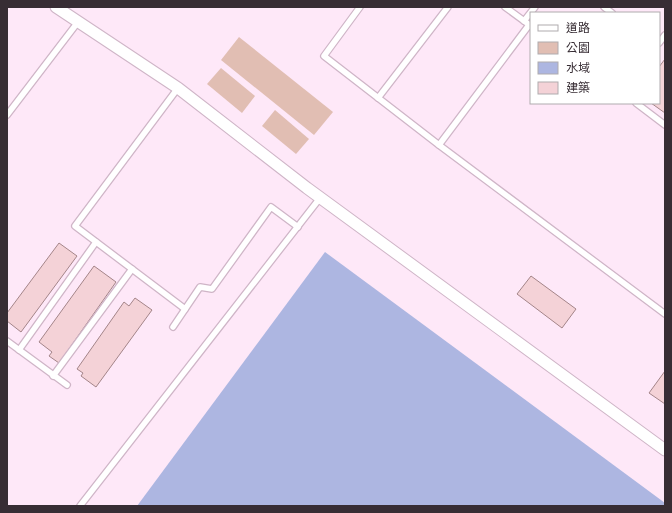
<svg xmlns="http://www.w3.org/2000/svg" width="672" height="513" font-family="Arial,'Noto Sans TC',sans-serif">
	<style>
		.green { fill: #e1beb3 }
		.water { fill: #adb6e1 }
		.building { fill: #f4d2d7; stroke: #a48589 }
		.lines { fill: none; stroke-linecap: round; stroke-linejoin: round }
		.service-casing { stroke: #cfb5c7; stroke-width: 8 }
		.minor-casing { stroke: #cfb5c7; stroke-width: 13 }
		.service { stroke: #fff; stroke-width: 5.5 }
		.minor { stroke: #fff; stroke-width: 11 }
	</style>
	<rect width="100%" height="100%" fill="#fee8f8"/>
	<!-- green -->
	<g class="green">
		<path d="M239,37l94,75 -19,23 -93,-75z"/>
		<path d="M221,68l34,28 -13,17 -35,-29z"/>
		<path d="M275,110l34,29 -13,15 -34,-28z"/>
	</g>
	<!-- water -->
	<path class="water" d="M325,252l340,251v3h-528z"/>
	<!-- building -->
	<g class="building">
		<path d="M665,59v54l-14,-10h8v-36z"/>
		<path d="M59,243l18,13 -56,76 -14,-11v-8z"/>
		<path d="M94,266l22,16 -57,81 -10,-7 3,-4 -13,-10z"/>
		<path d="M531,276l45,33 -14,19 -45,-34z"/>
		<path d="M135,298l17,12 -56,77 -15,-11 2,-3 -6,-4 47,-67 5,4z"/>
		<path d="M665,371v33l-16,-11z"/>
	</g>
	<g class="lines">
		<defs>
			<g id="service">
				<path d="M360,7l-36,49 115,89 226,169"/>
				<path d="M505,7l26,19"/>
				<path d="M604,7l8,6"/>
				<path d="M524,21l11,-14"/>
				<path d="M659,43l6,-8"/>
				<path d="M178,88l-103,138 110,83"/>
				<path d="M378,98l70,-91"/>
				<path d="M636,103l29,22"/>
				<path d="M7,115l71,-93"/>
				<path d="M439,145l90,-120"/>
				<path d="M173,327l27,-40 12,2 59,-82 27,20"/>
				<path d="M7,341l60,44"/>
				<path d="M19,350l77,-108"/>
				<path d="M53,376l79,-107"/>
				<path d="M80,506l240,-308"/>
			</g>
			<path id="minor" d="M56,7l122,81 129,100 358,262"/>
		</defs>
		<!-- service casing -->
		<use href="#service" class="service-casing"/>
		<!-- minor casing -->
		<use href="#minor" class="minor-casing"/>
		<!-- service -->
		<use href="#service" class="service"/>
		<!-- minor -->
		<use href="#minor" class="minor"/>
	</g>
	<!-- border -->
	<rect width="672" height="513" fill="none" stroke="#372d34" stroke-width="16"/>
	<!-- legend -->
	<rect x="530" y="12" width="130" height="92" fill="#ffffff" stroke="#afabae"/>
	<rect x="538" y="25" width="20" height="6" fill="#ffffff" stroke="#afabae"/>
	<text x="566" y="32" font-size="12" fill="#372d34">道路</text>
	<rect x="538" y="42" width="20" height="12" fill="#e1beb3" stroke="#afabae"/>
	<text x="566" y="52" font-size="12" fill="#372d34">公園</text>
	<rect x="538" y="62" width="20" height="12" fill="#adb6e1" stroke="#afabae"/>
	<text x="566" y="72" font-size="12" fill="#372d34">水域</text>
	<rect x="538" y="82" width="20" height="12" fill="#f4d2d7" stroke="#afabae"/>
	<text x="566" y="92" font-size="12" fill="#372d34">建築</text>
</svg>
